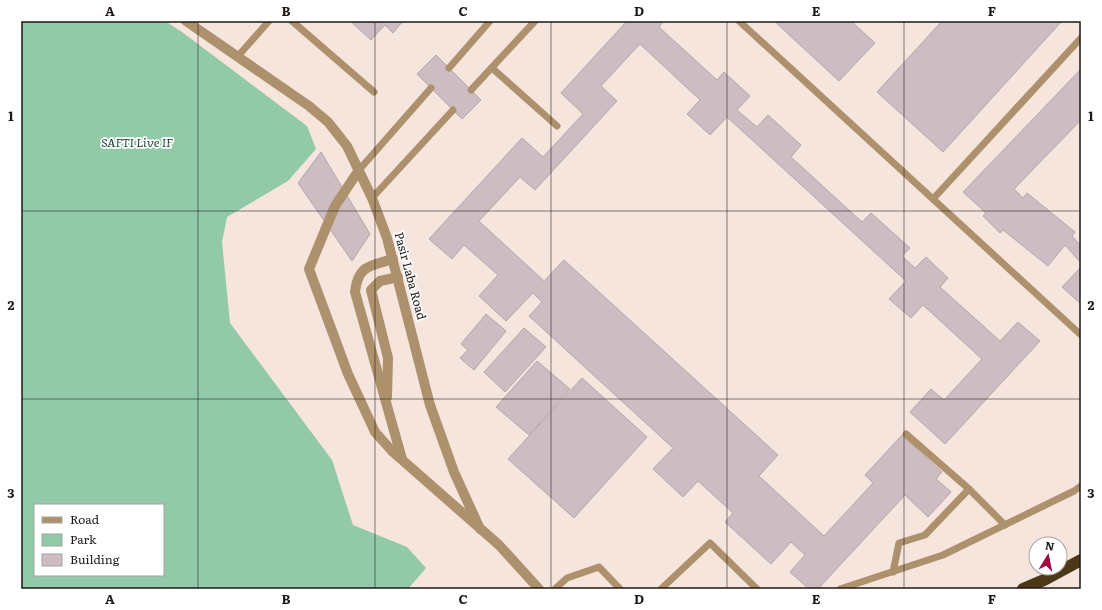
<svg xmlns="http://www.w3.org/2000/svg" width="1102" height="610" font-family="Literata,serif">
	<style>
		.green { fill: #92c9a8; fill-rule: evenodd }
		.building { fill: #cdbcc2; stroke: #b6a5ab }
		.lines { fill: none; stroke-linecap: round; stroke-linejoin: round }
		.service { stroke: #ac916c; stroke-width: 7 }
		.minor { stroke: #ac916c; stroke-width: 10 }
		.motorway { stroke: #4c3718; stroke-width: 12 }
		.grid { fill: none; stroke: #1d1815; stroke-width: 1; stroke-opacity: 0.55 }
		.labels { text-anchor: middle; stroke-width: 3.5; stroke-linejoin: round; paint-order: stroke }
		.park-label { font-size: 12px; font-style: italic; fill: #123f28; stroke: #fff }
		.street-label { font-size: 12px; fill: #1d1815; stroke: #fff }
		.neatline { fill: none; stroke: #1d1815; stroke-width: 1.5 }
		.grid-label { font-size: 13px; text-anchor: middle; font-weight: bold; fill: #1d1815 }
	</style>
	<rect width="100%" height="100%" fill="#f6e5dd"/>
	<!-- green -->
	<path class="green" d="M21,21h144l17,11 125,94 9,23 -28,32 -61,36 -5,25 8,81 102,137 21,65 54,22 19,21 -18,21h-387zM35,505h128v70h-128z"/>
	<!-- building -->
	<g class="building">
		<path d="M350,21l21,1 32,-1 -10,12 -8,-8 -14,15z"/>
		<path d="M627,21h37l-5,6 58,53 7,-8 26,24 -13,14 20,17 11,-12 33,30 -10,12 71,65 9,-9 39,35 -8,8 13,12 11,-11 22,21 -8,9 60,54 18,-19 22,19 -95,103 -35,-32 21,-23 13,11 38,-41 -59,-54 -12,13 -22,-19 17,-18 -179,-164 -17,18 -23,-21 13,-14 -60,-56 -39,42 16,15 -82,89 -15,-13 -41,44 65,60 20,-21 214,195 -19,21 65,60 49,-53 -8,-8 37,-40 40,37 -6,7 15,13 -23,25 -23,-22 -87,94h-9l-19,-17 15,-17 -14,-13 -20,22 -46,-42 8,-9 -35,-32 -15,16 -30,-28 20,-21 -144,-132 13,-14 -9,-9 -27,28 -27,-25 19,-21 -34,-30 -12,14 -23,-20 93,-101 21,19 40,-43 -22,-21z"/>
		<path d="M774,21h77l24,22 -36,38z"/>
		<path d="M942,21h120l-119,131 -66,-60z"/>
		<path d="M436,55l45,45 -19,19 -45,-45z"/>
		<path d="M1081,69v51l-67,69 9,9 4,-5 48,39 -3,4 9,10v17l-16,-18 -17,21 -45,-36 -3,3 -17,-17 3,-3 -23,-21z"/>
		<path d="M321,152l49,82 -18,27 -54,-78z"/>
		<path d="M1081,267v37l-19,-17z"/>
		<path d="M486,314l20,17 -32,39 -14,-12 8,-8 -7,-6z"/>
		<path d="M524,328l22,19 -41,45 -21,-20z"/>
		<path d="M537,361l33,28 -41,46 -33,-28z"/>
		<path d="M582,378l65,59 -73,81 -66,-59z"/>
	</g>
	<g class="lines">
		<!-- service -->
		<g class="service">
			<path d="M292,21l82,71"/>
			<path d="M739,21l342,314"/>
			<path d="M238,56l31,-35"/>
			<path d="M449,68l41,-47"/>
			<path d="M492,68l65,58"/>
			<path d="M471,90l64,-69"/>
			<path d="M359,170l72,-82"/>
			<path d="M372,198l81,-88"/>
			<path d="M933,199l148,-161"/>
			<path d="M906,434l63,55 36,36"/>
			<path d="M893,572l6,-29 26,-8 44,-46"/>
			<path d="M555,589l12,-11 32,-11 21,22"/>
			<path d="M661,589l49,-46 47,46"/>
			<path d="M840,589l103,-34 131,-64 7,-5"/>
		</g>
		<!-- minor -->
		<g class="minor">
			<path d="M186,21l123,85 19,16 19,24 25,52 15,40 43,167 24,67 26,57"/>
			<path d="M359,170l-24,36 -26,63 39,105 27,58 17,19 107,94 40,44"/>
			<path d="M393,259c-23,7 -35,6 -38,33l47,167"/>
			<path d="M387,397l1,-39 -17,-68 9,-9 18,-4"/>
		</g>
		<!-- motorway -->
		<path class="motorway" d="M1023,589l21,-9 37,-20"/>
	</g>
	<!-- grid -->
	<path class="grid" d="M198,21v568M375,21v568M551,21v568M727,21v568M904,21v568M21,211h1060M21,399h1060"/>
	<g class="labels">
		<!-- park labels -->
		<g class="park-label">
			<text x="137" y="147">SAFTI Live IF</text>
		</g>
		<!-- street labels -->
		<g class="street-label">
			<text transform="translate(410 276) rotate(75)" y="4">Pasir Laba Road</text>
		</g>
	</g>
	<!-- border -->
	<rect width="1102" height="610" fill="none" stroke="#ffffff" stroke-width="44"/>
	<!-- legend -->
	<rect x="34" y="504" width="130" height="72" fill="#ffffff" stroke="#a5a3a1"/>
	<rect x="42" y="517" width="20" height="6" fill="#ac916c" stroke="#a5a3a1"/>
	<text x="70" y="524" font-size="12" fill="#1d1815">Road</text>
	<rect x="42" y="534" width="20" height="12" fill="#92c9a8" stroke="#a5a3a1"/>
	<text x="70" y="544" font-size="12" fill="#1d1815">Park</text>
	<rect x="42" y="554" width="20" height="12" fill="#cdbcc2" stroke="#a5a3a1"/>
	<text x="70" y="564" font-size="12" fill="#1d1815">Building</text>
	<!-- north arrow -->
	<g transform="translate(1048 556) rotate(10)"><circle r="19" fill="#ffffff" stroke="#a5a3a1"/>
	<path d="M0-3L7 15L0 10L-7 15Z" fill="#a20542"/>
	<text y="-6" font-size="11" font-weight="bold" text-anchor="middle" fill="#1d1815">N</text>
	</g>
	<rect x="22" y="22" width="1058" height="566" class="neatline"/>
	<g class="grid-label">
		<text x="110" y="16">A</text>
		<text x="286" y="16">B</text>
		<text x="463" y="16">C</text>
		<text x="639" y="16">D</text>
		<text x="816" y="16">E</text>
		<text x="992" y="16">F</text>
		<text x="11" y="121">1</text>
		<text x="1091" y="121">1</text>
		<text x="11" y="310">2</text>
		<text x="1091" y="310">2</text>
		<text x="11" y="498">3</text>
		<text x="1091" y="498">3</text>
		<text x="110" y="604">A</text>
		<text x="286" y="604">B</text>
		<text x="463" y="604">C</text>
		<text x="639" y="604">D</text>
		<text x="816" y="604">E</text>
		<text x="992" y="604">F</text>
	</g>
</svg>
